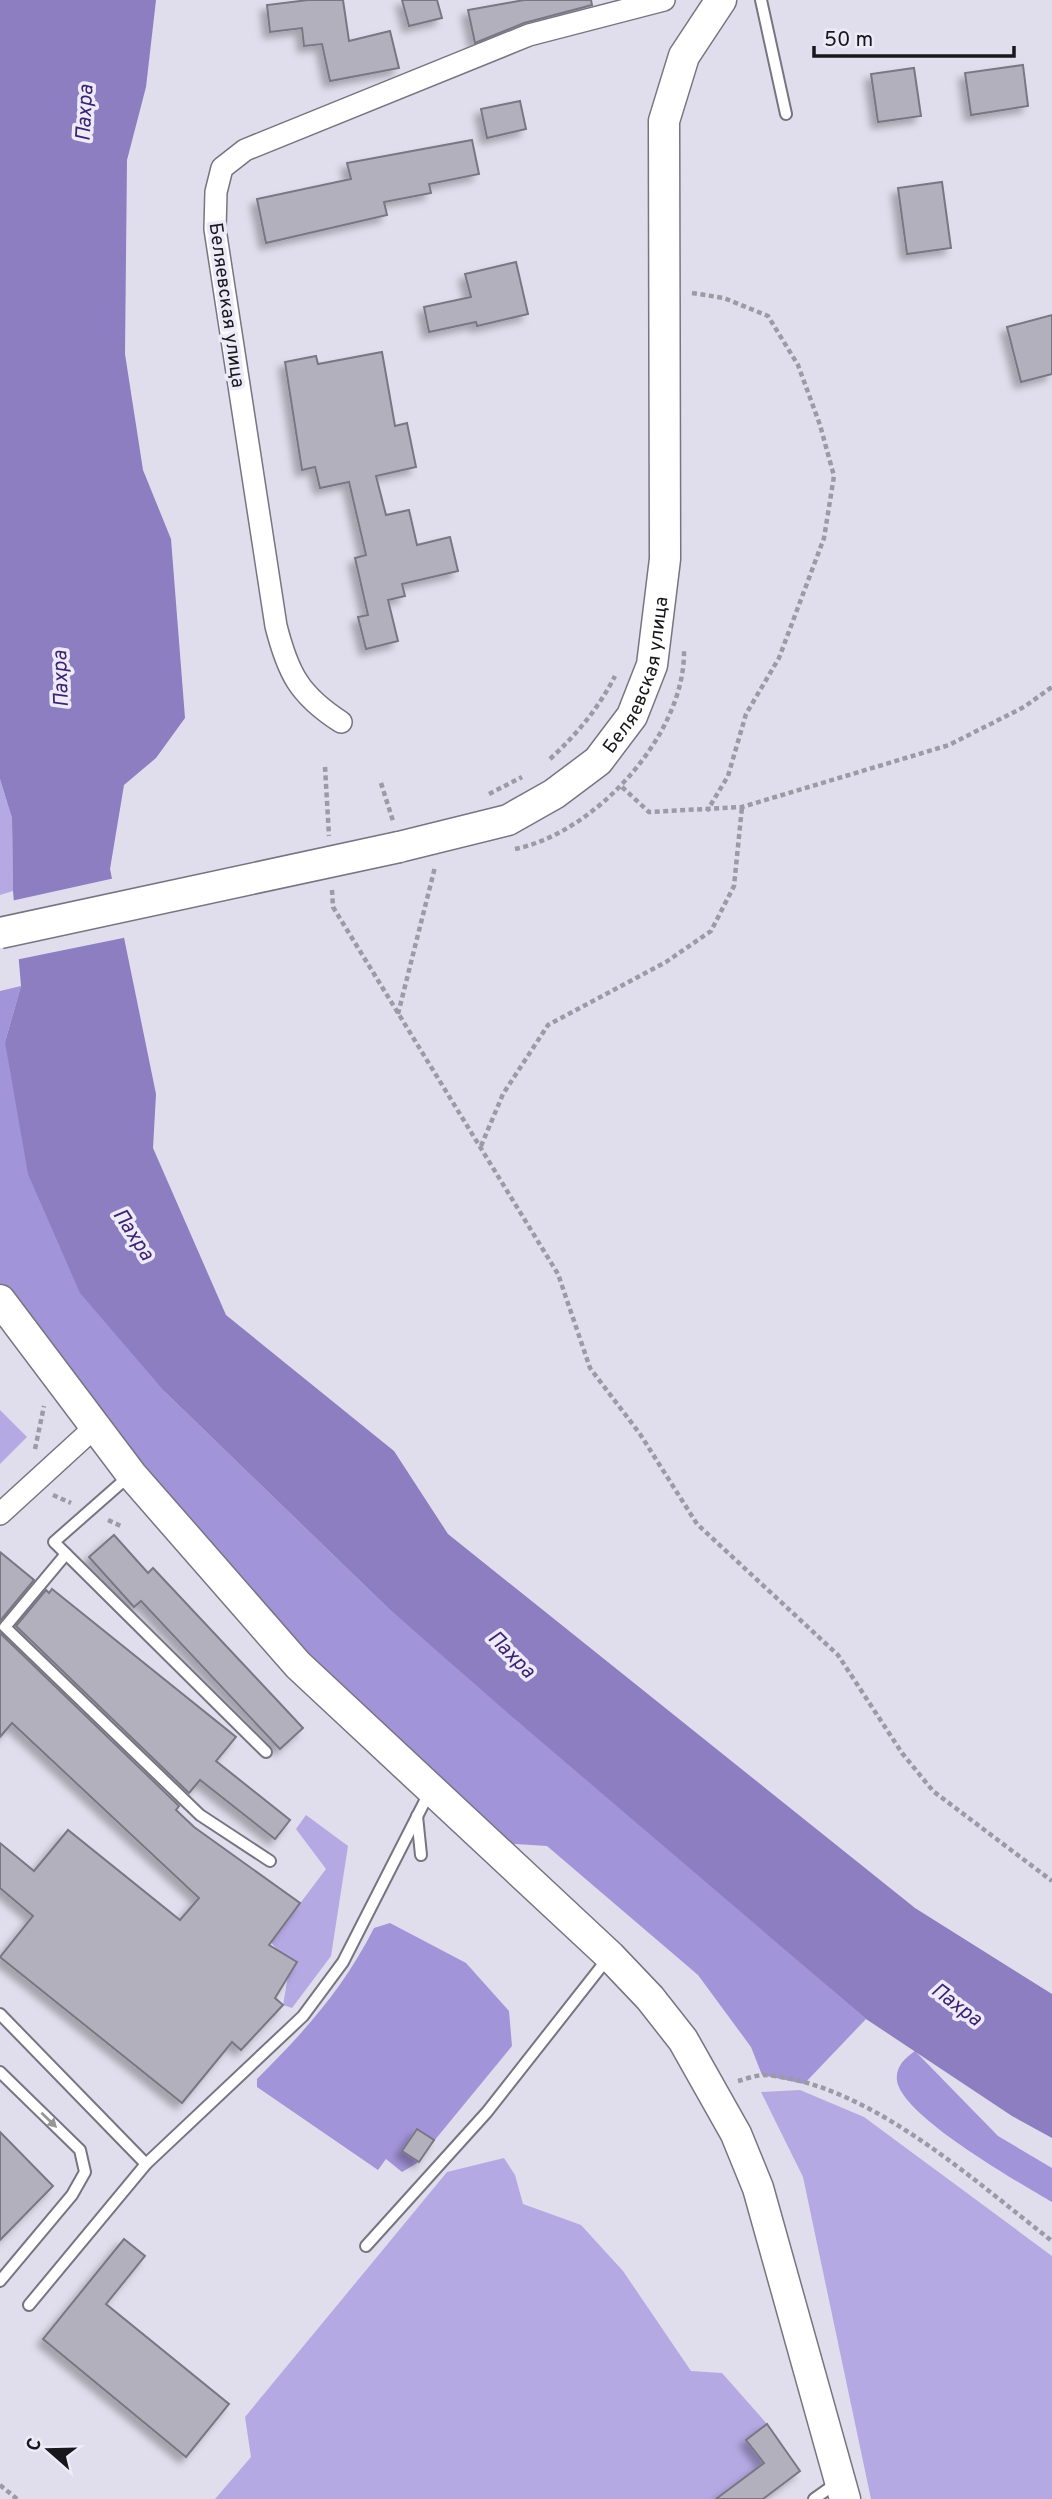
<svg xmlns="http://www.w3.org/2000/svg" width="1052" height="2499" font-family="Overpass,sans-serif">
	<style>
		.green { fill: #b4a9e3 }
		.forest { fill: #a294d8 }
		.water { fill: #8c7ec1 }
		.pier { fill: #e0deec }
		.building { fill: #b2b0bc; stroke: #797783; stroke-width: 2; filter: url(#shadow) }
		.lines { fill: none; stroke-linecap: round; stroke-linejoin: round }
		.lane-casing { stroke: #777581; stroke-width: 14 }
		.street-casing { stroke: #777581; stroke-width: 24 }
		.secondary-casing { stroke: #777581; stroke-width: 33 }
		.path { stroke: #9c9aa5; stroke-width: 4.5; stroke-dasharray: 5 3.5; stroke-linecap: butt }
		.lane { stroke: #fff; stroke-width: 10 }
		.street { stroke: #fff; stroke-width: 21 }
		.secondary { stroke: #fff; stroke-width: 30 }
		.secondary-bridge-casing { stroke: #777581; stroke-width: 33; stroke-linecap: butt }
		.secondary-bridge { stroke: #fff; stroke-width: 30 }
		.oneway { fill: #979798 }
		.labels { text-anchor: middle; stroke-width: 7; stroke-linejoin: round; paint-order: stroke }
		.street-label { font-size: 19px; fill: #18171b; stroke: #eeebf9 }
		.water-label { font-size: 21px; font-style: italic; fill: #3d2272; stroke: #eeebf9 }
	</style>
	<defs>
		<filter id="shadow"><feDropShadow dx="-6" dy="6" stdDeviation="3.5" flood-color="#0004"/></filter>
	</defs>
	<rect width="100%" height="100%" fill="#e0deec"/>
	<!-- green -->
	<g class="green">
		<path d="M0,779l12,39 1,73 -13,4z"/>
		<path d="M0,1410l27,27 -27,27z"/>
		<path d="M306,1815l42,31 -17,110 -39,52 -9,-3 5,-29 8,-14 -19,-12 -6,-8 55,-73 -30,-40z"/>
		<path d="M800,2090l64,27 188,139v243h-181l-68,-322 -42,-85z"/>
		<path d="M504,2158l11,17 8,29 58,21 42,46 68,100 31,2 45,51 -21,16 18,23 -48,36h-501l36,-42 -6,-40 202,-245z"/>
	</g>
	<!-- forest -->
	<g class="forest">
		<path d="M21,986l-16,56 160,350 224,217 477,410 -62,65 -42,-9 -11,-28 -53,-72 -151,-129 -61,-4 -188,-177 -298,-365v-309z"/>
		<path d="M390,1923l76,40 43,48 3,35 -78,95 -18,-12 -14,21 17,12 -17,10 -16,-13 -8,11 -121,-83v-8c48,-48 86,-90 117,-151z"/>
		<path d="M915,2051l83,85 54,32v34c-32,-19 -149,-85 -155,-121 -2,-14 8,-23 18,-30z"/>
	</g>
	<!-- water -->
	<path class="water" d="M0,0h156l-10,87 -19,73 -2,194 18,116 28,69 14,179 -29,40 -32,27 -14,84 46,225 -3,54 73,167 168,136 54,83 467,374 137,86v144l-40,-22 -146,-97 -357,-305 -120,-105 -224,-217 -85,-99 -52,-119 -23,-132 16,-56 -8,-95 -1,-73 -12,-39z"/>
	<!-- pier -->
	<path class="pier" d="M115,878l13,59 -113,23 -4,-59z"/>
	<!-- building -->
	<g class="building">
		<path d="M308,0h35l6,41 41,-10 9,37 -69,13 -8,-37 -18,2 -2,-18 -32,4 -3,-27z"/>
		<path d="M402,0h35l5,18 -33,8z"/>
		<path d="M524,0h67l1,5 -68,18 -49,20 -7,-33z"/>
		<path d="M1023,65l5,41 -57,9 -6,-42z"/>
		<path d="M914,68l7,48 -43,6 -7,-48z"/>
		<path d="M520,101l6,28 -39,9 -6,-29z"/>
		<path d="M472,140l7,34 -50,10 2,9 -47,9 3,13 -121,28 -9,-44 94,-20 -4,-16z"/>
		<path d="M942,182l9,66 -44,6 -9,-66z"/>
		<path d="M516,262l12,52 -51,12 -1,-4 -47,10 -5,-25 47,-10 -6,-23z"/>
		<path d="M1052,315v59l-31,8 -14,-55z"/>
		<path d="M382,352l13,74 12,-3 9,44 -40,9 10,39 23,-5 8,35 33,-8 8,34 -56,13 3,12 -17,4 10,41 -32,8 -8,-32 10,-2 -13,-57 11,-3 -17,-73 -29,6 -5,-21 -13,3 -17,-108 31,-6 2,8z"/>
		<path d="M114,1535l34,38 5,-5 150,160 -23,21 -139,-148 -7,6 -45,-50z"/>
		<path d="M0,1552l34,28 -34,41z"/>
		<path d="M52,1589l184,148 -20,24 74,59 -15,19 -75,-59 -11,13 -173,-167 30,-36 3,3z"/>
		<path d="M0,1633l179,173 -3,4 18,17 106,76 -31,42 28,17 -22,36 8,7 -42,45 -9,-8 -50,61 -182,-146 33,-41 -33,-28v-45l34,28 34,-41 112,90 19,-22 -187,-175 -12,14z"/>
		<path d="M417,2129l17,11 -15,22 -17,-11z"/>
		<path d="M0,2132l53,54 -53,54z"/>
		<path d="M124,2239l21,17 -39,48 123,100 -43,53 -143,-118z"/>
		<path d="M767,2424l33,47 -37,28h-47l48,-36 -18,-23z"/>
	</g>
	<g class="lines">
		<defs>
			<g id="lane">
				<path d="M761,0l25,114"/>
				<path d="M129,1476l-75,66 212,210"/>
				<path d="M66,1554l-61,73 195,188 70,46"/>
				<path d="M417,1816l4,39"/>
				<path d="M0,2014l146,150"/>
				<path d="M0,2072l80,78 5,22 -13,23 -72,86"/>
				<path d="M366,2246l121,-134 121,-154"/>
				<path d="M29,2305l117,-141 157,-148 40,-54 86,-169"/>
				<path d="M814,2499l24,-17"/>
			</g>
			<g id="street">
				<path d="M341,722c-42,-27 -53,-49 -65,-96l-61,-397 1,-37 6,-24 23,-18 284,-115 135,-35"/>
				<path d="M0,1514l94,-86"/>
			</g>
			<g id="secondary">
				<path id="s1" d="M399,847l109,-27 46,-26 44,-33 34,-45 20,-51 13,-106 -1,-438 20,-65 37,-56"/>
				<path d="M0,1300l131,174 167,191 312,291 40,42 33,42 53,94 22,54 87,311"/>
			</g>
		</defs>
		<!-- lane casing -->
		<use href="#lane" class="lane-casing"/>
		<!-- street casing -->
		<use href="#street" class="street-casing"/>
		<!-- secondary casing -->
		<use href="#secondary" class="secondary-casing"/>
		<!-- path -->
		<g class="path">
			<path d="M692,293l32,5 44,18 30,49 22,60 14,51 -10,62 -45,120 -33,56 -18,62 -21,35"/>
			<path d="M550,759c27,-25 48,-50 65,-83"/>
			<path d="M325,767l4,69"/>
			<path d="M381,783l12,38"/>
			<path d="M622,787l27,25 93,-5 207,-62 75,-38 28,-20"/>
			<path d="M489,794l33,-17"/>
			<path d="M515,849c80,-16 170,-114 169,-198"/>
			<path d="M332,890l1,17 225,367 32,94 50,66 57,90 141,131 64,98 31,38 119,90"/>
			<path d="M398,1014l37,-147"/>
			<path d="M481,1146l22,-52 45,-69 118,-63 45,-31 23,-45 8,-79"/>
			<path d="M35,1449l9,-43"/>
			<path d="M53,1495l18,8"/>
			<path d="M108,1520l15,7"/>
			<path d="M738,2081c8,-2 18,-6 26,-6 103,7 209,105 288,166"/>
			<path d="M0,2485l17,14"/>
		</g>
		<!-- lane -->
		<use href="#lane" class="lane"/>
		<!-- street -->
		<use href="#street" class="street"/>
		<!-- secondary -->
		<use href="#secondary" class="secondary"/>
		<defs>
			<path id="secondary-bridge" d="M0,933l399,-86"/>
		</defs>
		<!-- secondary-bridge casing -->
		<use href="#secondary-bridge" class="secondary-bridge-casing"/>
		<!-- secondary-bridge -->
		<use href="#secondary-bridge" class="secondary-bridge"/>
	</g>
	<!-- one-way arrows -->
	<defs><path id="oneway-solid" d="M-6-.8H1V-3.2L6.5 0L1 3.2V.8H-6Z" transform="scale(1.75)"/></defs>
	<use class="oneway" href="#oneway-solid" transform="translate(49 2120) rotate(44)"/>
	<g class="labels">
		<!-- street labels -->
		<g class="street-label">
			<text transform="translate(228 305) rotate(82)" y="7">Беляевская улица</text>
			<text dy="7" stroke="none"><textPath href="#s1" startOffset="317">Беляевская улица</textPath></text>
		</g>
		<!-- water labels -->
		<g class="water-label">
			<text transform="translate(84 113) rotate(-87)" y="7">Пахра</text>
			<text transform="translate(60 679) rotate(-92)" y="7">Пахра</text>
			<text transform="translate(134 1234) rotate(57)" y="7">Пахра</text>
			<text transform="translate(512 1654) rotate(45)" y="7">Пахра</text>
			<text transform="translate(957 2004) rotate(37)" y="7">Пахра</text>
		</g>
	</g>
	<!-- north arrow -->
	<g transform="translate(49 2450) rotate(290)" stroke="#eeebf9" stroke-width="5" paint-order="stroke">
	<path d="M0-5L12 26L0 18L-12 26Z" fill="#18171b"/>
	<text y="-10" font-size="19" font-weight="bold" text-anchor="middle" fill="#18171b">С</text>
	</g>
	<!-- scale -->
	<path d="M814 46v10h200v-10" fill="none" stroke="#18171b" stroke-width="3.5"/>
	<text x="824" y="46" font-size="21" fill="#18171b" stroke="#eeebf9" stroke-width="5" paint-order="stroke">50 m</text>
</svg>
